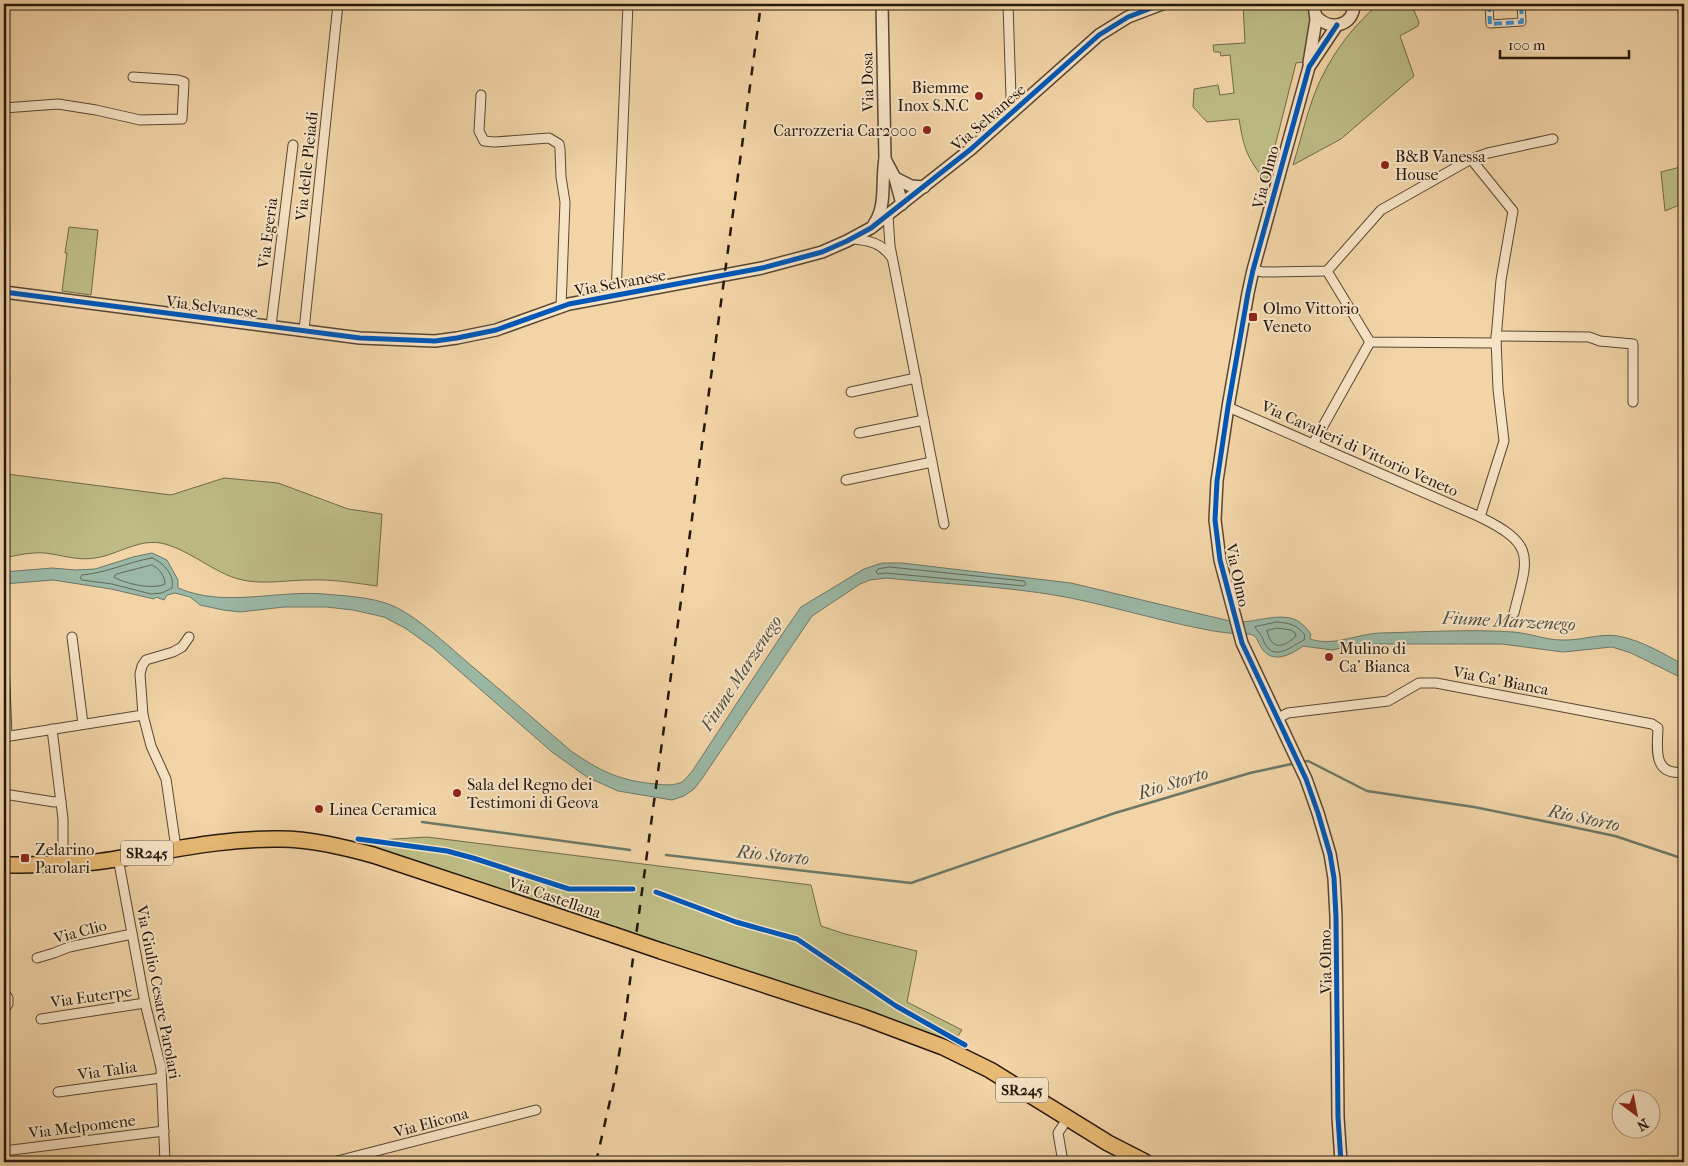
<svg xmlns="http://www.w3.org/2000/svg" width="1688" height="1166" font-family="'IM FELL French Canon',serif">
	<style>
		.green { fill: #bdbc85; stroke: #706a48 }
		.water { fill: #9bb8a6; stroke: #6b7868 }
		.lines { fill: none; stroke-linecap: round; stroke-linejoin: round }
		.shore { stroke: #606859; stroke-width: 1 }
		.stream { stroke: #6b7868; stroke-width: 2.5 }
		.pedestrian-casing { stroke: #584733; stroke-width: 9 }
		.minor-casing { stroke: #584733; stroke-width: 11 }
		.tertiary-casing { stroke: #584733; stroke-width: 14 }
		.primary-casing { stroke: #24180c; stroke-width: 18 }
		.pedestrian { stroke: #f7e3c6; stroke-width: 7 }
		.minor { stroke: #f7e3c6; stroke-width: 9 }
		.tertiary { stroke: #f7e3c6; stroke-width: 11 }
		.primary { stroke: #e9ba74; stroke-width: 15 }
		.rail { stroke: #24180c; stroke-width: 2.5; stroke-dasharray: 9 9; stroke-linecap: butt }
		.primary-bridge-casing { stroke: #24180c; stroke-width: 18; stroke-linecap: butt }
		.primary-bridge { stroke: #e9ba74; stroke-width: 15 }
		.quiet { stroke: #3b93d2; stroke-width: 4; stroke-dasharray: 8 4; stroke-linecap: butt }
		.cycleway-casing { stroke: #f7e3c6; stroke-width: 8 }
		.cycleway { stroke: #0057b8; stroke-width: 5 }
		.poi-dot { fill: #8f2418; stroke: #f7e3c6; stroke-width: 2 }
		.labels { text-anchor: middle; stroke-width: 4; stroke-linejoin: round; paint-order: stroke }
		.shield { fill: #f7e3c6; stroke: #635544; stroke-width: 1 }
		.shield-label { font-size: 15px; font-weight: bold; fill: #24180c }
		.street-label { font-size: 16px; fill: #24180c; stroke: #f7e3c6 }
		.poi-label { font-size: 16px; fill: #24180c; stroke: #f7e3c6; text-anchor: start }
		.water-label { font-size: 18px; font-style: italic; fill: #4e5042; stroke: #f7e3c6 }
	</style>
	<rect width="100%" height="100%" fill="#f2d4a7"/>
	<filter id="stains"><feTurbulence type="fractalNoise" baseFrequency=".004" numOctaves="4"/><feColorMatrix values="0 0 0 0 .2 0 0 0 0 .09 0 0 0 0 .02 0 0 0 .5 -.17"/></filter>
	<radialGradient id="worn" r=".72"><stop offset=".6" stop-color="#630" stop-opacity="0"/><stop offset="1" stop-color="#630" stop-opacity=".3"/></radialGradient>
	<!-- green -->
	<g class="green">
		<path d="M1243,4h29l34,3 6,7 -4,33 -5,15 -7,1 -30,119c-19,-25 -22,-32 -27,-63l-32,3 -14,-15 1,-18 24,-4 2,10 14,-2 -4,-38 -9,1 -1,-4h-6l-1,-7 32,-2z"/>
		<path d="M1379,4h32l8,18 -1,4 -18,10 14,40 -73,63 -48,26c7,-22 12,-45 20,-67 13,-36 37,-70 66,-94z"/>
		<path d="M1684,166v37l-19,8 -4,-39z"/>
		<path d="M69,227l29,3 -7,65 -29,-4 5,-38h-2z"/>
		<path d="M7,474l164,21 53,-17 54,5 70,26 34,5 -5,72c-22,-3 -45,-7 -68,-6 -20,0 -41,4 -61,1 -30,-4 -54,-29 -83,-37 -25,-7 -47,11 -70,14 -16,3 -34,-3 -50,-5 -13,-1 -28,2 -41,5v-53z"/>
		<path d="M427,837l384,48 10,41 24,8 72,17 -10,51 55,28 -9,13c-201,-73 -404,-137 -608,-201z"/>
	</g>
	<!-- water -->
	<path class="water" d="M152,553l15,7 11,20v8c47,20 97,2 146,6 22,2 47,3 67,11 26,11 55,39 76,57 35,29 69,59 104,89 29,20 49,30 85,33 8,1 18,2 26,-2 4,-3 8,-8 11,-12l88,-134 20,-29 63,-38 18,-6h20l169,20 163,39c21,2 52,-14 69,3 3,2 5,6 8,9l-1,5c24,8 46,-5 70,-6 44,-1 89,-4 133,-1 16,1 32,8 49,8 19,1 37,-7 56,-4 23,4 46,18 66,29v14l-53,-26 -19,-6 -49,5 -61,-8h-121l-26,1 -23,5 -29,-4c-12,9 -32,19 -42,1 -5,-8 -4,-13 -15,-13 -24,0 -48,-6 -71,-11 -39,-9 -77,-20 -115,-27 -57,-10 -116,-12 -174,-18l-16,2 -10,4 -48,32 -111,164 -7,9 -10,7 -12,4 -54,-9 -31,-14 -35,-25 -119,-104 -28,-20 -21,-11 -31,-7 -27,-3h-42l-44,5 -17,-2 -23,-5 -10,-8 -15,-4 -8,2 -3,5 -8,-3 -2,2 -43,-10 -58,-9 -49,4v-12l48,-4 24,2 19,-1 38,-12z"/>
	<g class="lines">
		<!-- shore -->
		<g class="shore">
			<path d="M152,558c11,4 23,17 20,30l-10,5 -11,1 -39,-10 -30,-4 -2,-2 2,-3c24,-2 46,-13 70,-17z"/>
			<path d="M152,565c7,3 13,11 13,19 -11,6 -40,0 -51,-7l1,-2 2,-1z"/>
			<path d="M890,567l134,14 2,3 -2,2 -138,-13 -8,1 -2,-2 2,-3z"/>
			<path d="M1277,622c13,1 20,3 28,13l-1,5c-11,5 -29,22 -39,4 -2,-3 -1,-4 -3,-7 -2,-4 -5,-6 -7,-10z"/>
			<path d="M1277,628l14,2 4,3 1,3c-13,12 -24,15 -29,-5z"/>
		</g>
		<!-- stream -->
		<g class="stream">
			<path d="M1301,762l7,-1 59,30 107,16 89,18 52,11 69,23"/>
			<path d="M422,822l208,28"/>
			<path d="M666,855l245,28 204,-70 135,-40 46,-10"/>
		</g>
		<defs>
			<path id="pedestrian" d="M1489,4l1,20 32,-2 -1,-18"/>
			<g id="minor">
				<path d="M1008,4l3,93 1,7 4,5"/>
				<path d="M1682,4l2,14"/>
				<path d="M481,95l-2,36 5,10 11,1 54,-4 10,6 1,5 1,28 4,25 -4,105"/>
				<path d="M4,108l54,-4 38,6 44,10 42,-1 2,-37 -6,-2 -45,-3"/>
				<path d="M1471,159l17,-6 65,-14"/>
				<path d="M888,216l2,30 54,278"/>
				<path d="M851,239c18,1 31,4 41,19"/>
				<path d="M1327,271l43,71 126,1"/>
				<path d="M616,295l12,-291"/>
				<path d="M271,326l22,-181"/>
				<path d="M304,330l34,-326"/>
				<path d="M1496,336l93,1 11,4 33,3v58"/>
				<path d="M851,392l65,-14"/>
				<path d="M1228,407l252,110 24,-76 -6,-52 -2,-50 5,-59 12,-69 -42,-52 -90,51 -54,61 -64,1 -10,-2"/>
				<path d="M859,433l65,-13"/>
				<path d="M1313,444l57,-102"/>
				<path d="M846,480l86,-18"/>
				<path d="M1480,517c57,28 48,40 34,96"/>
				<path d="M72,637l11,87"/>
				<path d="M4,661l3,75"/>
				<path d="M1278,718l10,-5 100,-12 31,-18h17l216,41 6,4c-1,22 -5,48 26,44"/>
				<path d="M52,729l11,90v46"/>
				<path d="M4,737l139,-22"/>
				<path d="M4,794l50,8 7,-1"/>
				<path d="M176,848l-10,-69 -15,-33 -8,-31 -3,-41 2,-8 4,-6 27,-8 9,-5 7,-10"/>
				<path d="M118,858l27,145 16,65 4,94"/>
				<path d="M37,958l17,-5 15,-6 63,-13"/>
				<path d="M4,993l4,5v6l-4,6"/>
				<path d="M41,1019l104,-16"/>
				<path d="M58,1092l103,-14"/>
				<path d="M4,1151l160,-20"/>
				<path d="M333,1162l203,-52"/>
				<path d="M1063,1162l-5,-29 9,-14"/>
			</g>
			<g id="tertiary">
				<path d="M1316,16c14,16 38,10 38,-12"/>
				<path d="M1337,25l-28,42 -56,203 -5,23 -20,114 -11,74 -2,39 5,40 22,83 64,136 12,34 12,41 4,24 2,39 2,200 3,45"/>
				<path d="M1309,63l7,-43 -2,-16"/>
				<path d="M885,159l10,19 7,26"/>
				<path d="M895,178l16,8 13,1"/>
				<path d="M874,224c13,-18 7,-43 11,-65l-3,-155"/>
				<path d="M4,292l356,46 75,3 22,-3 39,-8 73,-26 193,-36 60,-16 25,-11 24,-13 100,-79 128,-114 29,-18 34,-13"/>
			</g>
			<g id="primary">
				<path d="M4,865c30,0 60,0 91,-3 61,-8 122,-24 185,-23 31,0 63,8 93,16l241,80"/>
				<path d="M661,951l202,66 80,30 47,23 118,73 37,19"/>
			</g>
		</defs>
		<!-- pedestrian casing -->
		<use href="#pedestrian" class="pedestrian-casing"/>
		<!-- minor casing -->
		<use href="#minor" class="minor-casing"/>
		<!-- tertiary casing -->
		<use href="#tertiary" class="tertiary-casing"/>
		<!-- primary casing -->
		<use href="#primary" class="primary-casing"/>
		<!-- pedestrian -->
		<use href="#pedestrian" class="pedestrian"/>
		<!-- minor -->
		<use href="#minor" class="minor"/>
		<!-- tertiary -->
		<use href="#tertiary" class="tertiary"/>
		<!-- primary -->
		<use href="#primary" class="primary"/>
		<!-- rail -->
		<path class="rail" d="M596,1162l19,-83 10,-61 136,-1014"/>
		<defs>
			<path id="primary-bridge" d="M614,935l47,16"/>
		</defs>
		<!-- primary-bridge casing -->
		<use href="#primary-bridge" class="primary-bridge-casing"/>
		<!-- primary-bridge -->
		<use href="#primary-bridge" class="primary-bridge"/>
		<!-- quiet -->
		<path class="quiet" d="M1489,4l1,20 32,-2 -1,-18"/>
		<defs>
			<g id="cycleway">
				<path d="M1337,25l-28,42 -56,203 -5,23 -20,114 -11,74 -2,39 5,40 22,83 64,136 12,34 12,41 4,24 2,39 2,200 3,45"/>
				<path d="M4,292l356,46 75,3 22,-3 39,-8 73,-26 193,-36 60,-16 25,-11 24,-13 100,-79 128,-114 29,-18 34,-13"/>
				<path d="M358,839l89,12 26,7 96,31h64"/>
				<path d="M656,892l80,30 61,17 99,67 69,39"/>
			</g>
		</defs>
		<!-- cycleway casing -->
		<use href="#cycleway" class="cycleway-casing"/>
		<!-- cycleway -->
		<use href="#cycleway" class="cycleway"/>
	</g>
	<!-- markers -->
	<g class="poi-dot">
		<circle cx="979" cy="96" r="5"/>
		<circle cx="927" cy="130" r="5"/>
		<circle cx="1385" cy="165" r="5"/>
		<rect x="1248" y="312" width="10" height="10" rx="2.5"/>
		<circle cx="1329" cy="657" r="5"/>
		<circle cx="457" cy="793" r="5"/>
		<circle cx="319" cy="809" r="5"/>
		<rect x="20" y="853" width="10" height="10" rx="2.5"/>
	</g>
	<g class="labels">
		<!-- shield labels -->
		<g class="shield">
			<rect x="121" y="840.5" width="52" height="25" rx="4"/>
			<rect x="996" y="1077.5" width="52" height="25" rx="4"/>
		</g>
		<g class="shield-label">
			<text x="147" y="858">SR245</text>
			<text x="1022" y="1095">SR245</text>
		</g>
		<!-- street labels -->
		<g class="street-label">
			<text transform="translate(867 82) rotate(-91)" y="6">Via Dosa</text>
			<text transform="translate(988 117) rotate(-41)" y="6">Via Selvanese</text>
			<text transform="translate(306 166) rotate(-84)" y="6">Via delle Pleiadi</text>
			<text transform="translate(1265 177) rotate(-75)" y="6">Via Olmo</text>
			<text transform="translate(267 233) rotate(-83)" y="6">Via Egeria</text>
			<text transform="translate(620 282) rotate(-10)" y="6">Via Selvanese</text>
			<text transform="translate(212 306) rotate(7)" y="6">Via Selvanese</text>
			<text transform="translate(1360 448) rotate(24)" y="6">Via Cavalieri di Vittorio Veneto</text>
			<text transform="translate(1238 575) rotate(78)" y="6">Via Olmo</text>
			<text transform="translate(1501 680) rotate(11)" y="6">Via Ca' Bianca</text>
			<text transform="translate(555 897) rotate(19)" y="6">Via Castellana</text>
			<text transform="translate(80 931) rotate(-15)" y="6">Via Clio</text>
			<text transform="translate(1325 962) rotate(-91)" y="6">Via Olmo</text>
			<text transform="translate(159 992) rotate(79)" y="6">Via Giulio Cesare Parolari</text>
			<text transform="translate(91 996) rotate(-8)" y="6">Via Euterpe</text>
			<text transform="translate(107 1070) rotate(-8)" y="6">Via Talia</text>
			<text transform="translate(431 1122) rotate(-15)" y="6">Via Elicona</text>
			<text transform="translate(82 1126) rotate(-7)" y="6">Via Melpomene</text>
		</g>
		<!-- poi labels -->
		<g class="poi-label">
			<text x="969" y="93" text-anchor="end">Biemme<tspan x="969" dy="18">Inox S.N.C</tspan></text>
			<text x="917" y="136" text-anchor="end">Carrozzeria Car2000</text>
			<text x="1395" y="162">B&amp;B Vanessa<tspan x="1395" dy="18">House</tspan></text>
			<text x="1263" y="314">Olmo Vittorio<tspan x="1263" dy="18">Veneto</tspan></text>
			<text x="1339" y="654">Mulino di<tspan x="1339" dy="18">Ca’ Bianca</tspan></text>
			<text x="467" y="790">Sala del Regno dei<tspan x="467" dy="18">Testimoni di Geova</tspan></text>
			<text x="329" y="815">Linea Ceramica</text>
			<text x="35" y="855">Zelarino<tspan x="35" dy="18">Parolari</tspan></text>
		</g>
		<!-- water labels -->
		<g class="water-label">
			<text transform="translate(1509 621) rotate(3)" y="6">Fiume Marzenego</text>
			<text transform="translate(741 673) rotate(-57)" y="6">Fiume Marzenego</text>
			<text transform="translate(1173 783) rotate(-17)" y="6">Rio Storto</text>
			<text transform="translate(1584 818) rotate(12)" y="6">Rio Storto</text>
			<text transform="translate(773 855) rotate(6)" y="6">Rio Storto</text>
		</g>
	</g>
	<!-- margin -->
	<rect width="1688" height="1166" fill="none" stroke="#f2d4a7" stroke-width="20"/>
	<rect x="5" y="5" width="1678" height="1156" fill="none" stroke="#24180c" stroke-width="2.5"/>
	<rect x="10" y="10" width="1668" height="1146" fill="none" stroke="#24180c"/>
	<!-- north arrow -->
	<g transform="translate(1636 1114) rotate(148)"><circle r="24" fill="#f7e3c6" stroke="#a3927c"/>
	<path d="M0-4L9 19L0 12L-9 19Z" fill="#8f2418"/>
	<text y="-8" font-size="14" font-weight="bold" text-anchor="middle" fill="#24180c">N</text>
	</g>
	<!-- scale -->
	<path d="M1500 50v8h129v-8" fill="none" stroke="#24180c" stroke-width="2.5"/>
	<text x="1508" y="50" font-size="15" fill="#24180c" stroke="#f7e3c6" stroke-width="4" paint-order="stroke">100 m</text>
	<rect width="100%" height="100%" filter="url(#stains)"/>
	<rect width="100%" height="100%" fill="url(#worn)"/>
</svg>
